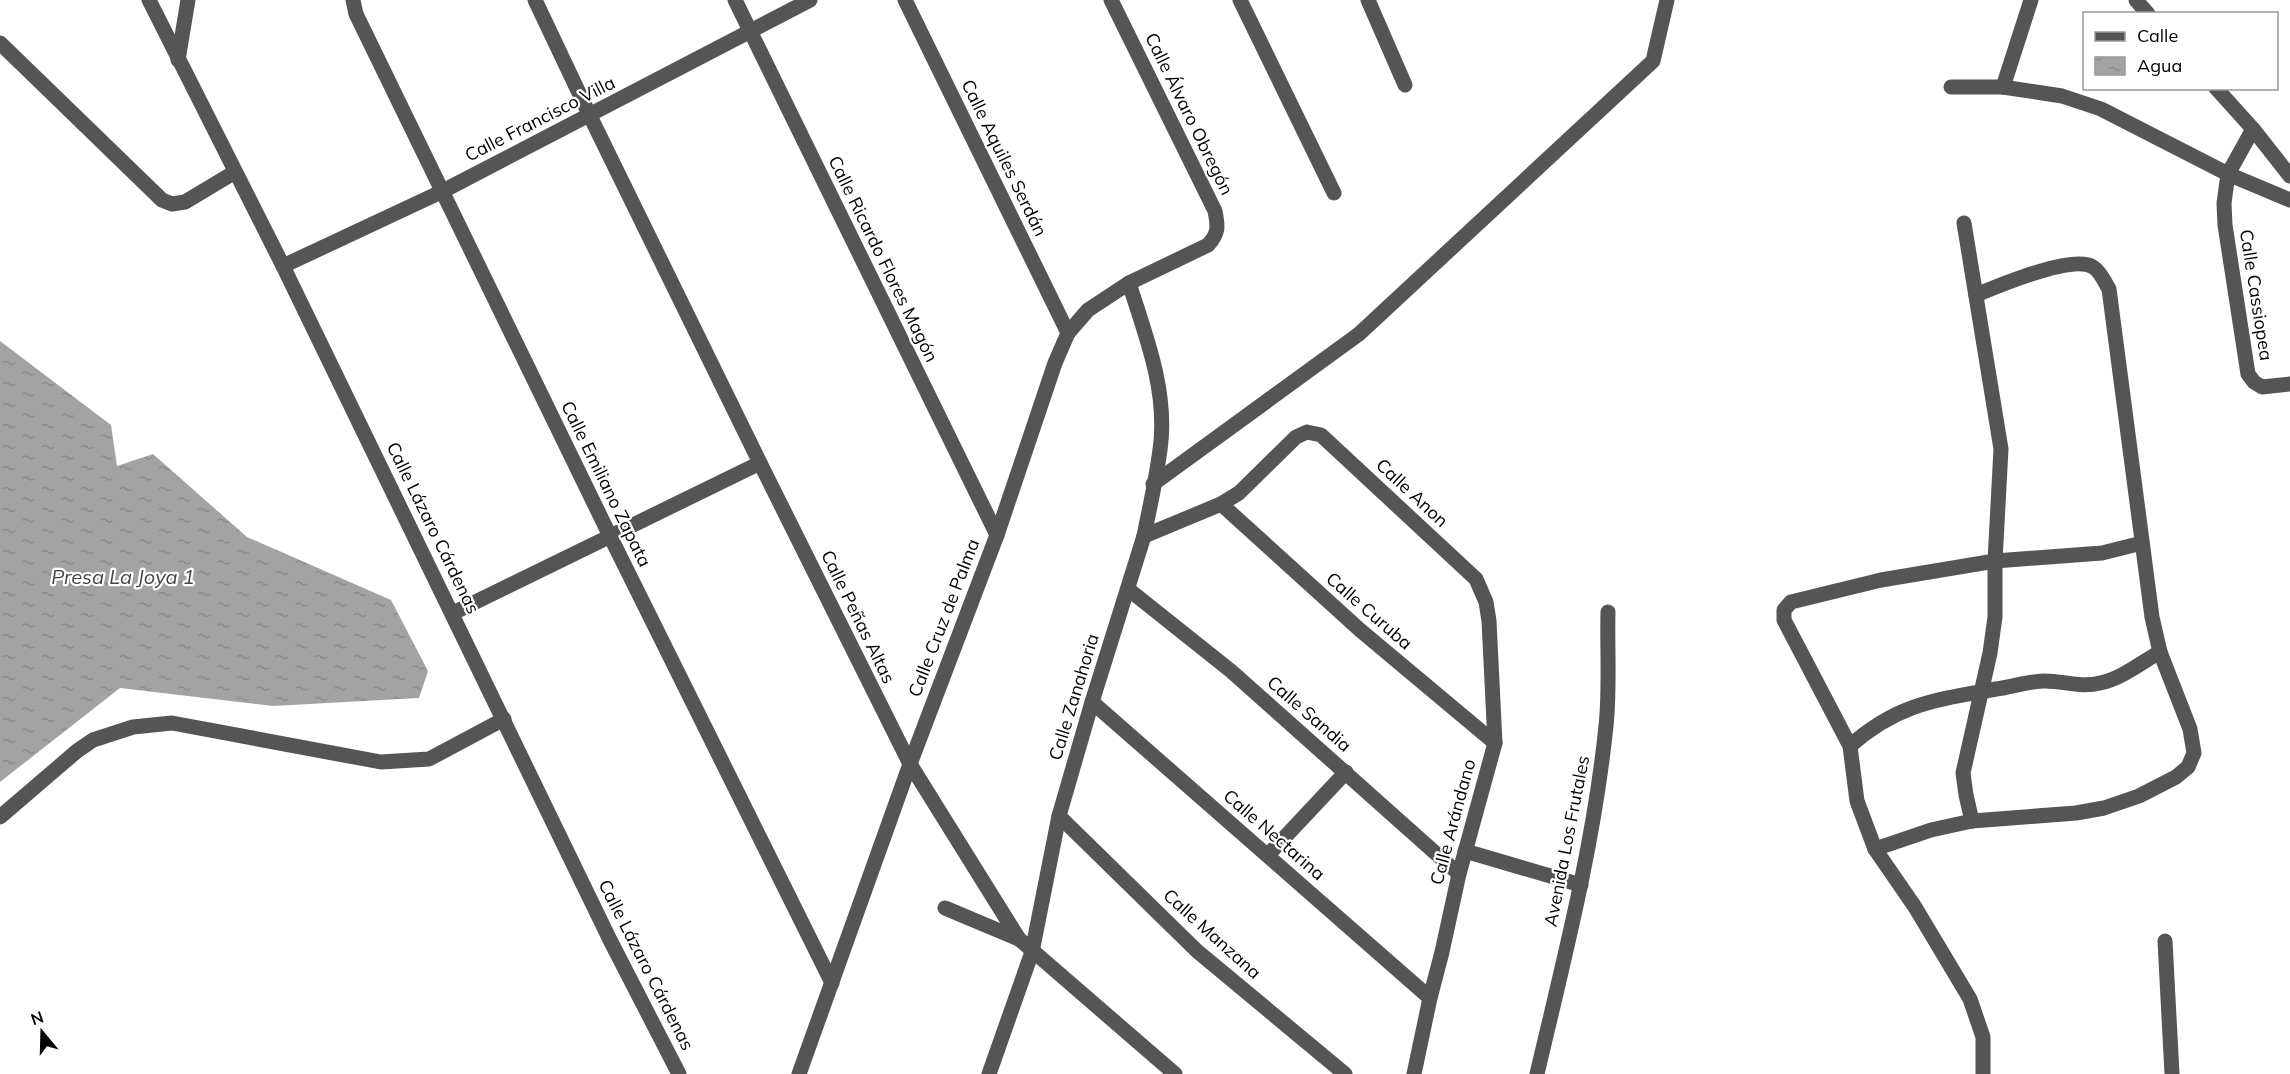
<svg xmlns="http://www.w3.org/2000/svg" width="2290" height="1074" font-family="Mulish,sans-serif">
	<style>
		.water { fill: url(#water-ripples) }
		.lines { fill: none; stroke-linecap: round; stroke-linejoin: round }
		.minor { stroke: #555; stroke-width: 15 }
		.labels { text-anchor: middle; stroke-width: 4.5; stroke-linejoin: round; paint-order: stroke }
		.street-label { font-size: 18px; fill: #000; stroke: #fff }
		.water-label { font-size: 20px; font-style: italic; fill: #444; stroke: #fff }
	</style>
	<defs>
		<pattern id="water-ripples" width="26" height="14" patternUnits="userSpaceOnUse" patternTransform="scale(1.5)"><rect width="26" height="14" fill="#a3a3a3"/><path d="M2 4q2-2 4 0t4 0M15 11q2-2 4 0t4 0" fill="none" stroke="#8b8b8b"/></pattern>
	</defs>
	<rect width="100%" height="100%" fill="#fff"/>
	<!-- water -->
	<path class="water" d="M0,341l111,84 6,41 36,-12 94,83 144,63 37,71 -9,27 -146,8 -153,-18 -120,94z"/>
	<g class="lines">
		<!-- minor -->
		<g class="minor">
			<path d="M149,0l134,266 327,674 69,134"/>
			<path d="M353,0l3,14 254,522 222,447"/>
			<path d="M535,0l55,116 170,347 150,301 109,175 156,135"/>
			<path d="M735,0l262,535"/>
			<path d="M905,0l163,333"/>
			<path d="M1240,0l94,193"/>
			<path d="M1368,0l37,85"/>
			<path d="M2136,0l12,14"/>
			<path d="M0,43l162,157 10,4 13,-2 50,-30"/>
			<path d="M178,60l10,-60"/>
			<path d="M1951,87h52l59,9 39,13 127,65 62,26"/>
			<path d="M2003,87l28,-87"/>
			<path d="M2216,88l37,41 37,47"/>
			<path d="M2253,129l-25,45 -4,29 1,22 23,149 6,8 8,5 28,-3"/>
			<path d="M1964,223l37,226 -6,112v56l-5,36 -27,120 3,22 6,26"/>
			<path d="M283,266l158,-74 369,-192"/>
			<path d="M1129,283c16,51 37,103 32,158 -3,31 -11,64 -17,95"/>
			<path d="M1153,484l206,-150 294,-273 14,-61"/>
			<path d="M1221,504l139,126 135,113"/>
			<path d="M1128,589l103,82 228,203"/>
			<path d="M453,613l307,-150"/>
			<path d="M1092,702l338,296"/>
			<path d="M1850,746c47,-42 85,-46 146,-57 16,-2 33,-8 49,-8 19,0 36,7 55,2 21,-4 42,-21 60,-31"/>
			<path d="M1059,816l138,135 148,123"/>
			<path d="M0,817l77,-66 16,-11 40,-13 39,-4 209,39 48,-3 75,-40"/>
			<path d="M1875,849l56,-19 41,-9 104,-8 28,-5 35,-12 37,-19 12,-10 6,-14 -4,-24 -30,-77 -8,-35 -43,-328c-5,-8 -8,-17 -16,-22 -20,-13 -95,19 -117,28"/>
			<path d="M1465,851l116,34"/>
			<path d="M1268,855l78,-83"/>
			<path d="M945,908l74,31"/>
			<path d="M2165,941l7,133"/>
			<path d="M799,1074l111,-310 87,-229 58,-172 13,-30 20,-23 41,-27 79,-38c11,-12 10,-19 7,-34l-104,-211"/>
			<path d="M989,1074l43,-122 27,-136 33,-114 52,-166 77,-32 18,-11 57,-56 11,-5 14,3 155,144 10,23 3,19 6,122 -36,131 -17,78 -12,46 -16,76"/>
			<path d="M1537,1074c27,-115 57,-230 69,-348 4,-37 1,-76 2,-114"/>
			<path d="M1983,1074v-37l-13,-38 -55,-92 -40,-58 -18,-48 -7,-55 -66,-126v-10l7,-8 90,-22 114,-19 107,-8 40,-10"/>
		</g>
	</g>
	<g class="labels">
		<!-- street labels -->
		<g class="street-label">
			<text transform="translate(1189 114) rotate(64)" y="6">Calle Álvaro Obregón</text>
			<text transform="translate(540 119) rotate(-27)" y="6">Calle Francisco Villa</text>
			<text transform="translate(1004 158) rotate(64)" y="6">Calle Aquiles Serdán</text>
			<text transform="translate(883 259) rotate(64)" y="6">Calle Ricardo Flores Magón</text>
			<text transform="translate(2256 295) rotate(81)" y="6">Calle Cassiopea</text>
			<text transform="translate(606 484) rotate(64)" y="6">Calle Emiliano Zapata</text>
			<text transform="translate(1412 493) rotate(43)" y="6">Calle Anon</text>
			<text transform="translate(433 528) rotate(64)" y="6">Calle Lázaro Cárdenas</text>
			<text transform="translate(1369 611) rotate(41)" y="6">Calle Curuba</text>
			<text transform="translate(858 617) rotate(64)" y="6">Calle Peñas Altas</text>
			<text transform="translate(944 618) rotate(-69)" y="6">Calle Cruz de Palma</text>
			<text transform="translate(1074 697) rotate(-73)" y="6">Calle Zanahoria</text>
			<text transform="translate(1309 714) rotate(41)" y="6">Calle Sandia</text>
			<text transform="translate(1453 822) rotate(-75)" y="6">Calle Arándano</text>
			<text transform="translate(1274 835) rotate(41)" y="6">Calle Nectarina</text>
			<text transform="translate(1567 841) rotate(-79)" y="6">Avenida Los Frutales</text>
			<text transform="translate(1212 934) rotate(42)" y="6">Calle Manzana</text>
			<text transform="translate(646 965) rotate(63)" y="6">Calle Lázaro Cárdenas</text>
		</g>
		<!-- water labels -->
		<g class="water-label">
			<text x="123" y="584">Presa La Joya 1</text>
		</g>
	</g>
	<!-- legend -->
	<rect x="2083" y="12" width="195" height="78" fill="#ffffff" stroke="#999999" stroke-width="1.5"/>
	<rect x="2095" y="32" width="30" height="9" fill="#555555" stroke="#999999" stroke-width="1.5"/>
	<text x="2137" y="42" font-size="18" fill="#000000">Calle</text>
	<rect x="2095" y="57" width="30" height="18" fill="url(#water-ripples)" stroke="#999999" stroke-width="1.5"/>
	<text x="2137" y="72" font-size="18" fill="#000000">Agua</text>
	<!-- north arrow -->
	<g transform="translate(42 1032) rotate(341)" stroke="#ffffff" stroke-width="4.5" paint-order="stroke">
	<path d="M0-4.5L10 22L0 15L-10 22Z" fill="#000000"/>
	<text y="-9" font-size="16" font-weight="bold" text-anchor="middle" fill="#000000">N</text>
	</g>
</svg>
